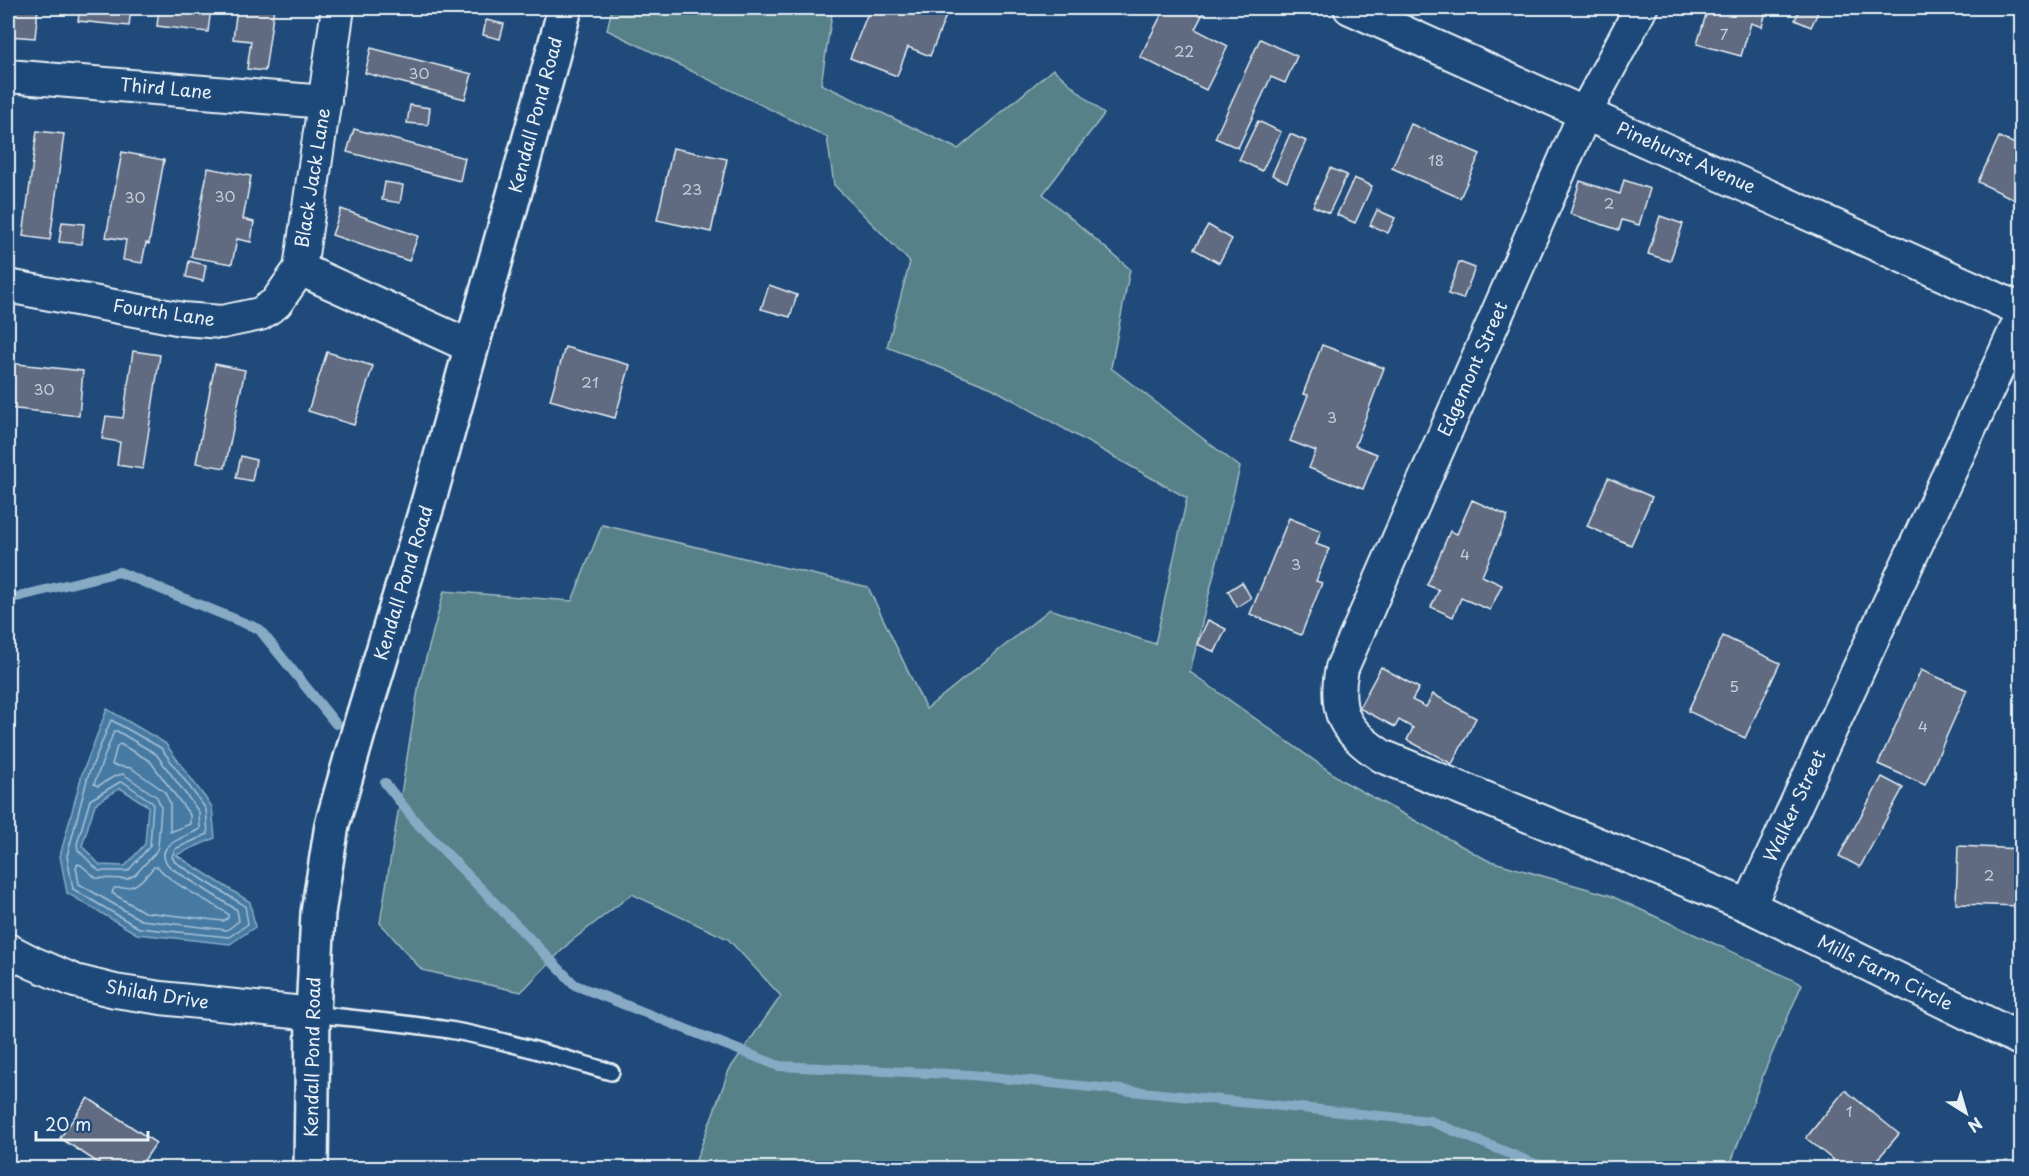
<svg xmlns="http://www.w3.org/2000/svg" width="2029" height="1176" font-family="'Playpen Sans',sans-serif">
	<style>
		.green { fill: #578189; stroke: #a0b9c0; stroke-width: 1.5 }
		.water { fill: #467aa3; stroke: #87aac5; stroke-width: 1.5; fill-rule: evenodd }
		.lines { fill: none; stroke-linecap: round; stroke-linejoin: round }
		.shore { stroke: #a7c1d6; stroke-width: 1.5 }
		.stream { stroke: #87aac5; stroke-width: 10 }
		.building { fill: #606b80; stroke: #e8f1f8; stroke-width: 1.5 }
		.lane-casing { stroke: #e8f1f8; stroke-width: 20 }
		.street-casing { stroke: #e8f1f8; stroke-width: 36 }
		.secondary-casing { stroke: #e8f1f8; stroke-width: 38 }
		.lane { stroke: #1f4a7a; stroke-width: 15 }
		.street { stroke: #1f4a7a; stroke-width: 32 }
		.secondary { stroke: #1f4a7a; stroke-width: 33 }
		.labels { text-anchor: middle; stroke-width: 6; stroke-linejoin: round; paint-order: stroke }
		.number-label { font-size: 15px; fill: #c6d0da }
		.street-label { font-size: 18px; fill: #e8f1f8; stroke: #1f4a7a }
	</style>
	<rect width="100%" height="100%" fill="#1f4a7a"/>
	<filter id="ink" filterUnits="userSpaceOnUse"><feTurbulence type="fractalNoise" baseFrequency=".0167" numOctaves="2"/><feDisplacementMap in="SourceGraphic" scale="12" xChannelSelector="R" yChannelSelector="G"/><feConvolveMatrix kernelMatrix="1 2 1 2 8 2 1 2 1" color-interpolation-filters="sRGB"/></filter>
	<g filter="url(#ink)">
		<!-- green -->
		<path class="green" d="M612,8h208l12,6 -11,70 137,65 95,-80 51,45 -61,80 87,75 -19,99 129,99 -50,205 153,109 144,79 122,35 193,89 -37,86 -36,98h-1005l-29,-5 34,-93 52,-74 -53,-57 -96,-45 -62,48 -49,50 -99,-22 -42,-47 39,-239 25,-93 128,10 30,-76 266,62 58,122 124,-100 105,35 32,-146 -195,-110 -105,-41 23,-85 -76,-77 -7,-48 -220,-107z"/>
		<!-- water -->
		<path class="water" d="M107,709l58,34 47,64 3,31 -39,17 74,47 5,25 -25,17 -93,-10 -70,-41 -7,-37 22,-82zM120,788l28,18 -3,38 -20,22 -25,-1 -18,-19 13,-42z"/>
		<g class="lines">
			<!-- shore -->
			<g class="shore">
				<path d="M111,720l50,28 45,61 2,25 -33,15 -3,8 3,5 70,44 3,18 -19,13 -90,-9 -66,-39 -6,-33 21,-80z"/>
				<path d="M114,731h3l39,23 43,58 1,17c-14,8 -52,17 -29,39l66,42 2,11 -12,9 -86,-10 -62,-36 -3,-17 2,-3 3,1 15,13 31,1 8,-4 20,-22 3,-6 3,-40 -4,-10 -34,-23 -8,2 -17,10 -4,-2z"/>
				<path d="M120,744l30,17 40,54v9l-20,8v-29l-6,-12 -33,-23 -19,-3 5,-19z"/>
				<path d="M120,782l5,1 28,20 -3,43 -22,25h-29l-21,-21 -1,-6 13,-44z"/>
				<path d="M154,867h4c14,18 50,33 70,47v4l-5,3 -79,-9 -32,-19 2,-5c22,1 26,-5 40,-21z"/>
			</g>
			<!-- stream -->
			<g class="stream">
				<path d="M8,599l111,-27 140,57 77,95"/>
				<path d="M385,783l31,39 159,163 204,81 192,9 459,46 115,47"/>
			</g>
		</g>
		<!-- building -->
		<g class="building">
			<path d="M8,8h30l-3,30 -27,-2z"/>
			<path d="M80,8h51l-2,18 -51,-5z"/>
			<path d="M159,8h52l-3,24 -51,-6z"/>
			<path d="M237,8h37l-9,63 -18,-2 4,-28 -18,-2z"/>
			<path d="M469,8h30l-1,6z"/>
			<path d="M870,8h79l-19,48 -22,-9 -11,29 -47,-18z"/>
			<path d="M1165,8h41l-11,21 33,17 -22,44 -66,-33z"/>
			<path d="M1708,8h59l-5,19 -11,-4 -10,33 -44,-12z"/>
			<path d="M1800,8h20l-9,19 -16,-7z"/>
			<path d="M486,20l18,4 -4,15 -17,-4z"/>
			<path d="M1260,39l37,17 -12,27 -14,-6 -33,71 -23,-10z"/>
			<path d="M371,48l101,26 -7,25 -100,-26z"/>
			<path d="M410,105l20,3 -2,17 -21,-2z"/>
			<path d="M1258,121l23,11 -19,39 -23,-11z"/>
			<path d="M1411,124l69,30 -20,44 -68,-30z"/>
			<path d="M354,129l111,29 -5,23 -113,-29z"/>
			<path d="M37,131l27,3 -14,106 -27,-4z"/>
			<path d="M1290,134l16,7 -19,41 -15,-7z"/>
			<path d="M1999,137l23,10v56l-44,-21z"/>
			<path d="M673,148l54,11 -16,73 -54,-12z"/>
			<path d="M122,152l42,8 -15,84 -3,-1 -4,20 -19,-3 3,-20 -20,-3z"/>
			<path d="M208,168l43,8 -8,43 11,3 -3,20 -14,-3 -5,25 -41,-7z"/>
			<path d="M1330,168l17,7 -18,38 -16,-7z"/>
			<path d="M1354,178l18,8 -17,37 -18,-8z"/>
			<path d="M1624,180l26,9 -11,36 -17,-5 -3,10 -49,-16 10,-33 40,13z"/>
			<path d="M385,182l18,3 -3,18 -18,-3z"/>
			<path d="M341,209l77,27 -9,25 -77,-26z"/>
			<path d="M1377,210l18,8 -7,15 -18,-8z"/>
			<path d="M1660,216l23,8 -13,37 -22,-7z"/>
			<path d="M62,222l22,2 -2,20 -23,-2z"/>
			<path d="M1208,225l24,14 -13,24 -25,-14z"/>
			<path d="M189,261l17,4 -3,16 -17,-4z"/>
			<path d="M1459,262l16,6 -12,31 -15,-5z"/>
			<path d="M769,285l28,10 -7,22 -29,-8z"/>
			<path d="M1322,345l62,23 -29,78 22,8 -14,35 -54,-21 7,-17 -26,-10 18,-46 -5,-1z"/>
			<path d="M565,347l65,18 -15,53 -65,-18z"/>
			<path d="M133,351l27,4 -17,114 -26,-4 3,-23 -18,-3 4,-23 17,2z"/>
			<path d="M327,352l46,14 -19,59 -46,-14z"/>
			<path d="M8,363l75,8 -4,45 -71,-8z"/>
			<path d="M215,364l30,6 -20,98 -29,-5z"/>
			<path d="M241,456l15,4 -4,21 -16,-3z"/>
			<path d="M1608,478l44,19 -21,48 -44,-19z"/>
			<path d="M1472,500l36,16 -26,60 20,9 -12,25 -29,-12 -8,19 -22,-10 8,-17 -12,-5 23,-54 7,3z"/>
			<path d="M2022,509v22l-9,-4z"/>
			<path d="M1289,518l32,13 -5,13 13,5 -13,32 6,2 -21,52 -51,-21z"/>
			<path d="M1242,582l9,16 -14,9 -9,-16z"/>
			<path d="M1208,620l18,9 -11,23 -18,-8z"/>
			<path d="M1723,636l57,27 -35,75 -57,-27z"/>
			<path d="M1381,667l38,21 -7,12 14,7 7,-13 43,24 -24,46 -45,-24 6,-12 -14,-8 -4,7 -36,-19z"/>
			<path d="M1921,670l46,20 -42,95 -47,-21z"/>
			<path d="M1882,777l21,11 -43,79 -21,-11z"/>
			<path d="M1958,846l64,3v57l-66,-2z"/>
			<path d="M1845,1090l54,44 -29,34h-27l-37,-30z"/>
			<path d="M88,1098l68,45 -17,25h-33l-46,-30z"/>
		</g>
		<g class="lines">
			<defs>
				<path id="lane" d="M313,1014c47,5 95,9 142,17 53,10 104,26 156,41"/>
				<g id="street">
					<path d="M338,8l-38,261 172,78"/>
					<path d="M1350,8l672,302"/>
					<path d="M1641,8l-56,105 -243,555c-9,44 3,64 40,88l367,150 273,-590"/>
					<path d="M8,76l317,26"/>
					<path d="M8,286l174,33 40,3 38,-8 16,-11 24,-34"/>
					<path d="M1749,906l273,134"/>
					<path d="M8,950l25,13 42,18 40,10 46,7 152,16"/>
				</g>
				<path id="secondary" d="M311,1168l2,-154 5,-101 14,-88 27,-95 69,-227 118,-423 19,-72"/>
			</defs>
			<!-- lane casing -->
			<use href="#lane" class="lane-casing"/>
			<!-- street casing -->
			<use href="#street" class="street-casing"/>
			<!-- secondary casing -->
			<use href="#secondary" class="secondary-casing"/>
			<!-- lane -->
			<use href="#lane" class="lane"/>
			<!-- street -->
			<use href="#street" class="street"/>
			<!-- secondary -->
			<use href="#secondary" class="secondary"/>
		</g>
	</g>
	<g class="labels">
		<!-- number labels -->
		<g class="number-label">
			<text x="1724" y="40">7</text>
			<text x="1184" y="57">22</text>
			<text x="419" y="79">30</text>
			<text x="1436" y="166">18</text>
			<text x="692" y="195">23</text>
			<text x="225" y="202">30</text>
			<text x="135" y="203">30</text>
			<text x="1609" y="209">2</text>
			<text x="590" y="388">21</text>
			<text x="44" y="395">30</text>
			<text x="1332" y="423">3</text>
			<text x="1465" y="560">4</text>
			<text x="1296" y="570">3</text>
			<text x="1734" y="692">5</text>
			<text x="1923" y="732">4</text>
			<text x="1989" y="881">2</text>
			<text x="1849" y="1117">1</text>
		</g>
		<!-- street labels -->
		<g class="street-label">
			<text transform="translate(166 89) rotate(5)" y="6">Third Lane</text>
			<text transform="translate(536 115) rotate(-75)" y="6">Kendall Pond Road</text>
			<text transform="translate(1686 158) rotate(24)" y="6">Pinehurst Avenue</text>
			<text transform="translate(313 178) rotate(-81)" y="6">Black Jack Lane</text>
			<text transform="translate(164 313) rotate(8)" y="6">Fourth Lane</text>
			<text transform="translate(1473 369) rotate(-66)" y="6">Edgemont Street</text>
			<text transform="translate(404 583) rotate(-73)" y="6">Kendall Pond Road</text>
			<text transform="translate(1795 806) rotate(-65)" y="6">Walker Street</text>
			<text transform="translate(1885 973) rotate(26)" y="6">Mills Farm Circle</text>
			<text transform="translate(157 995) rotate(9)" y="6">Shilah Drive</text>
			<text transform="translate(313 1057) rotate(-89)" y="6">Kendall Pond Road</text>
		</g>
	</g>
	<!-- margin -->
	<rect width="2029" height="1176" fill="none" stroke="#1f4a7a" stroke-width="30"/>
	<rect x="15" y="15" width="1999" height="1146" fill="none" stroke="#e8f1f8" stroke-width="2" filter="url(#ink)"/>
	<!-- north arrow -->
	<g transform="translate(1966 1113) rotate(143)" stroke="#1f4a7a" stroke-width="4.5" paint-order="stroke">
	<path d="M0-4.5L10 22L0 15L-10 22Z" fill="#e8f1f8"/>
	<text y="-9" font-size="16" font-weight="bold" text-anchor="middle" fill="#e8f1f8">N</text>
	</g>
	<!-- scale -->
	<path d="M36 1131v9h112v-9" fill="none" stroke="#e8f1f8" stroke-width="3"/>
	<text x="45" y="1131" font-size="18" fill="#e8f1f8" stroke="#1f4a7a" stroke-width="4.5" paint-order="stroke">20 m</text>
</svg>
